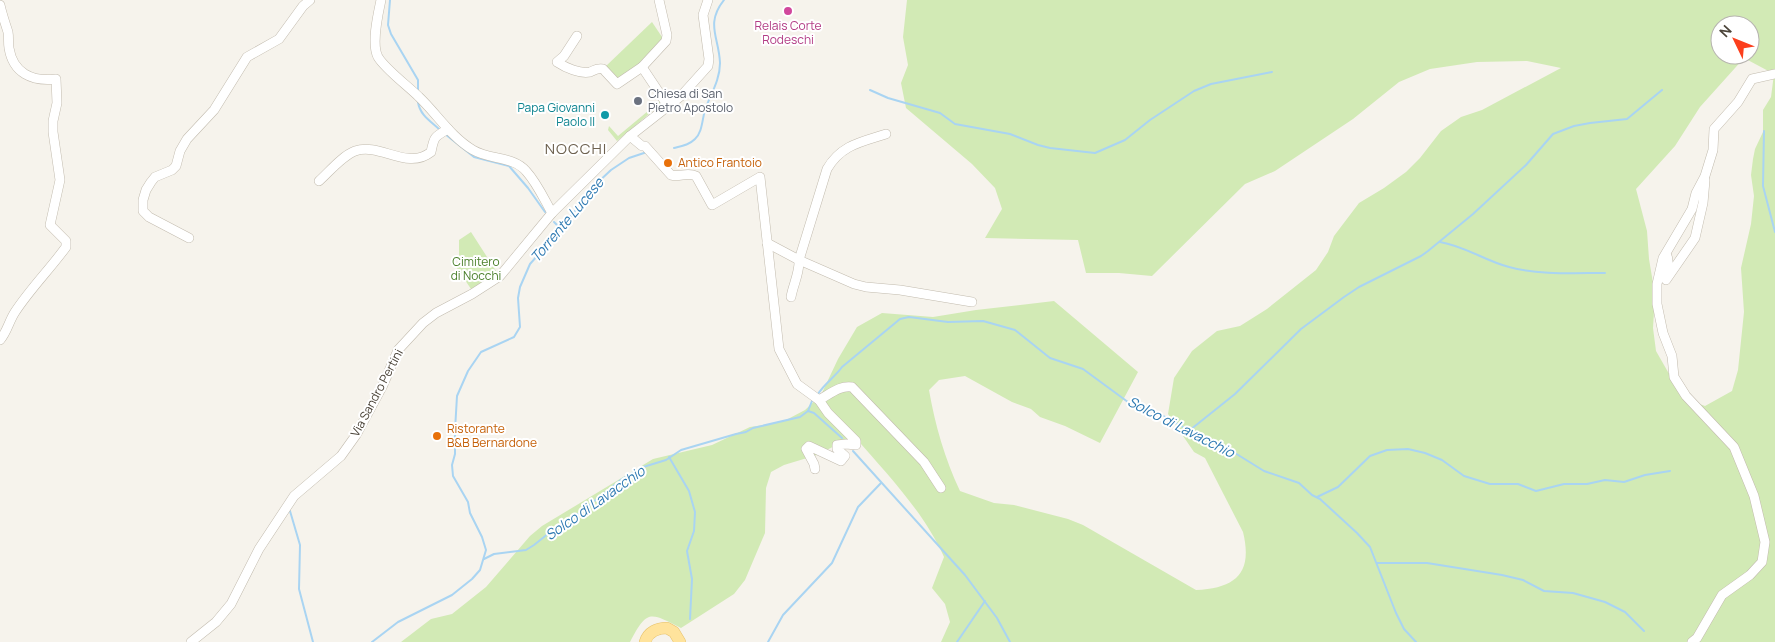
<svg xmlns="http://www.w3.org/2000/svg" width="1775" height="642" font-family="Manrope,sans-serif">
	<style>
		.green { fill: #d2eab5; fill-rule: evenodd }
		.lines { fill: none; stroke-linecap: round; stroke-linejoin: round }
		.stream { stroke: #a9d4f2; stroke-width: 2 }
		.minor-casing { stroke: #c2bbae; stroke-width: 10 }
		.major-casing { stroke: #e6c16a; stroke-width: 12 }
		.minor { stroke: #fff; stroke-width: 9 }
		.major { stroke: #ffe39c; stroke-width: 11 }
		.hotel-dot { fill: #d1479c; stroke: #fff; stroke-width: 2 }
		.worship-dot { fill: #6b7280; stroke: #fff; stroke-width: 2 }
		.culture-dot { fill: #0f9aa8; stroke: #fff; stroke-width: 2 }
		.food-dot { fill: #e8710a; stroke: #fff; stroke-width: 2 }
		.labels { text-anchor: middle; stroke-width: 4; stroke-linejoin: round; paint-order: stroke }
		.hotel-label { font-size: 12px; fill: #b23c85; stroke: #fff }
		.worship-label { font-size: 12px; fill: #5b616d; stroke: #fff; text-anchor: start }
		.culture-label { font-size: 12px; fill: #0d838f; stroke: #fff; text-anchor: end }
		.food-label { font-size: 12px; fill: #c56008; stroke: #fff; text-anchor: start }
		.park-label { font-size: 12px; fill: #4a7f2a; stroke: #fff }
		.street-label { font-size: 12px; fill: #4b4439; stroke: #fff }
		.water-label { font-size: 14px; font-style: italic; fill: #2e7ab2; stroke: #fff }
		.quarter-label { font-size: 15px; letter-spacing: 1px; fill: #6e6250; stroke: #fff }
	</style>
	<rect width="100%" height="100%" fill="#f6f3ec"/>
	<!-- green -->
	<g class="green">
		<path d="M907,0h868v642h-834l9,-20 -5,-18 -13,-16 12,-31c-20,-45 -57,-83 -90,-121l-37,19 -33,10 -13,7 -5,16 -1,45 -20,47 -11,14 -53,34c-31,-16 -34,-19 -51,14h-229l30,-23 21,-5 34,-27 44,-51 12,-10 111,-67 59,-14 38,-18 14,-2 22,-5 19,-10 16,-15 17,-36 19,-32 25,-14 51,4 43,-7 78,-9 84,71 -38,71 -35,-17 -25,-9 -9,-8 -19,-7 -47,-26 -26,4 -10,10c6,35 16,69 31,101l34,12 20,2 54,14 15,6 113,65c40,-2 57,-17 47,-58l-38,-74 -11,-6 -26,-38 6,-36 18,-27 25,-20 23,-5 27,-17 49,-39 12,-18 6,-16 25,-33 25,-15 22,-16 14,-14 21,-27 20,-14 21,-7 79,-42 -34,-7 -50,1 -47,7 -31,13 -46,37 -78,52 -30,13 -93,92 -33,-3h-33l-8,-33 -93,-2 17,-29 -7,-21 -23,-24 -66,-56 -5,-25 7,-18 -5,-28zM1720,25h30v30h-30zM1744,58l30,16 -3,23 -8,13v22l-8,17 -2,10 -2,16 3,21 -3,28 -10,44 3,44 -6,58 -6,21 -27,15 -16,-6 -21,-28 -12,-21 -3,-23 2,-33 -6,-36 -2,-28 -11,-42 39,-43 25,-39z"/>
		<path d="M652,22l12,18 -43,41 -16,-14z"/>
		<path d="M660,101l2,2 -45,38 -9,-11 1,-4 9,10z"/>
		<path d="M471,232l27,42 -20,14 -2,-2 -5,3 -16,-24 7,-4 -3,-5v-16z"/>
	</g>
	<g class="lines">
		<!-- stream -->
		<g class="stream">
			<path d="M390,0l-2,25 3,9 27,46v12"/>
			<path d="M870,90l18,8 52,15 15,11 55,10 28,11 12,3 45,5 30,-13 25,-20 44,-29 17,-7 61,-12"/>
			<path d="M418,102c2,14 14,20 23,29"/>
			<path d="M1764,131l-1,55 12,46"/>
			<path d="M445,134l29,23 35,9 19,22 17,24"/>
			<path d="M674,148c8,-2 15,-3 21,-9 8,-7 7,-22 11,-32 6,-15 14,-28 14,-44 -1,-26 -15,-39 4,-63"/>
			<path d="M554,222l7,7"/>
			<path d="M1440,242c25,4 45,19 69,25 30,8 64,6 96,6"/>
			<path d="M818,394c6,-10 17,-17 24,-27l58,-48 9,-2 39,5 35,-1 32,9 35,28 33,11 49,36 28,9 25,14 37,17 42,26 35,12 13,12 8,4 37,34 13,14 26,66 8,16 12,13"/>
			<path d="M808,411l6,2 28,25"/>
			<path d="M1190,430l45,-36 66,-65 43,-32 15,-10 62,-31 7,-5 45,-37 53,-49 27,-31 21,-8 16,-3 37,-4 35,-29"/>
			<path d="M853,451l112,124 32,43 13,24"/>
			<path d="M669,457l20,34 6,21 -1,19 -7,20 5,28 -2,40"/>
			<path d="M1317,497l21,-10 32,-31 17,-6 21,-1 17,4 17,7 22,16 26,8h28l18,7 28,-7h23l18,-4 19,2 21,-7 25,-4"/>
			<path d="M290,511l10,34 -1,44 14,53"/>
			<path d="M484,559l10,-5 32,-4 8,-5 15,-12 24,-15 49,-39 18,-11 26,-8 15,-10 55,-16 10,-2 7,-4 47,-11 8,-6 4,-10"/>
			<path d="M1377,563h50l75,12 21,5 21,11 29,2 32,9 20,10 19,19"/>
			<path d="M372,642l26,-20 54,-27 20,-16 8,-9 6,-20 -4,-13 -12,-24 -2,-11 -15,-26 -1,-11 3,-11v-24l2,-34 11,-25 13,-19 33,-15 6,-10 -2,-29 2,-11 10,-23 31,-35 34,-44 16,-15 18,-12 18,-6"/>
			<path d="M768,642l15,-27 49,-52 26,-56 23,-24"/>
			<path d="M957,642l28,-41"/>
		</g>
		<defs>
			<g id="minor">
				<path d="M381,0c-3,14 -10,44 -3,57 7,12 30,29 41,40 18,17 32,40 54,53 17,10 40,6 53,21 11,12 18,28 26,42"/>
				<path d="M0,5c2,9 5,18 8,27 1,5 0,10 1,16 4,25 23,34 47,31l1,24 -4,18v11l7,48 -10,45 16,16v6c-16,22 -36,42 -51,65 -6,9 -8,20 -15,28"/>
				<path d="M577,36l-13,20 -7,6c9,6 23,12 33,10 5,-2 7,-4 13,-3l14,15 25,-17 24,-26 1,-6 -8,-35"/>
				<path d="M642,67l26,39"/>
				<path d="M630,136l12,10h3l26,29c9,2 17,-3 25,1l16,29 48,-28 19,172 18,35 22,16 9,13 28,28v4l-10,-1 -9,1v4l8,7 -4,5 -32,-15 -3,3 8,15 1,5"/>
				<path d="M319,181c10,-9 23,-25 36,-30 25,-9 52,20 76,1 3,-15 3,-15 17,-23"/>
				<path d="M189,238l-40,-21 -6,-6v-11l3,-10 5,-8 4,-5 17,-7 4,-4 4,-15 7,-12 27,-29 33,-53 32,-18 24,-33 7,-6"/>
				<path d="M767,243l32,17 55,24 12,3 34,3 72,12"/>
				<path d="M1665,256h2c4,8 -3,16 -1,24l29,-42 8,-35 2,-23"/>
				<path d="M791,297c2,-12 9,-25 8,-37l28,-91c14,-24 34,-27 59,-35"/>
				<path d="M819,400c11,-6 21,-15 33,-13l72,75 17,26"/>
				<path d="M191,642l25,-20 15,-18 28,-55 35,-53 47,-40 15,-21 27,-50 15,-35 25,-27 13,-10 36,-19 28,-18 52,-63 78,-77 51,-40 27,-30 1,-7 -6,-44 5,-15"/>
				<path d="M1692,642l5,-4 25,-43 28,-20 12,-13 3,-20 -11,-46 -20,-49 -48,-51 -12,-19 -2,-21 -9,-23 -6,-29v-20l6,-26 29,-49 4,-16 9,-17 8,-26 1,-21 24,-27 14,-23 23,-5"/>
			</g>
			<path id="major" d="M645,642c3,-10 12,-14 22,-14l7,4 6,10"/>
		</defs>
		<!-- minor casing -->
		<use href="#minor" class="minor-casing"/>
		<!-- major casing -->
		<use href="#major" class="major-casing"/>
		<!-- minor -->
		<use href="#minor" class="minor"/>
		<!-- major -->
		<use href="#major" class="major"/>
	</g>
	<!-- markers -->
	<circle class="hotel-dot" cx="788" cy="11" r="5"/>
	<circle class="worship-dot" cx="638" cy="101" r="5"/>
	<circle class="culture-dot" cx="605" cy="115" r="5"/>
	<g class="food-dot">
		<circle cx="668" cy="163" r="5"/>
		<circle cx="437" cy="436" r="5"/>
	</g>
	<g class="labels">
		<!-- hotel labels -->
		<g class="hotel-label">
			<text x="788" y="30">Relais Corte<tspan x="788" dy="14">Rodeschi</tspan></text>
		</g>
		<!-- worship labels -->
		<g class="worship-label">
			<text x="648" y="98">Chiesa di San<tspan x="648" dy="14">Pietro Apostolo</tspan></text>
		</g>
		<!-- culture labels -->
		<g class="culture-label">
			<text x="595" y="112">Papa Giovanni<tspan x="595" dy="14">Paolo II</tspan></text>
		</g>
		<!-- food labels -->
		<g class="food-label">
			<text x="678" y="167">Antico Frantoio</text>
			<text x="447" y="433">Ristorante<tspan x="447" dy="14">B&amp;B Bernardone</tspan></text>
		</g>
		<!-- park labels -->
		<g class="park-label">
			<text x="476" y="266">Cimitero<tspan x="476" dy="14">di Nocchi</tspan></text>
		</g>
		<!-- street labels -->
		<g class="street-label">
			<text transform="translate(377 393) rotate(-62)" y="4">Via Sandro Pertini</text>
		</g>
		<!-- water labels -->
		<g class="water-label">
			<text transform="translate(567 220) rotate(-50)" y="5">Torrente Lucese</text>
			<text transform="translate(1181 427) rotate(27)" y="5">Solco di Lavacchio</text>
			<text transform="translate(595 503) rotate(-35)" y="5">Solco di Lavacchio</text>
		</g>
		<!-- quarter labels -->
		<g class="quarter-label">
			<text x="576" y="154">NOCCHI</text>
		</g>
	</g>
	<!-- north arrow -->
	<g transform="translate(1735 40) rotate(313)"><circle r="24" fill="#ffffff" stroke="#b7b4b0"/>
	<path d="M0-4L9 19L0 12L-9 19Z" fill="#fc3f1d"/>
	<text y="-8" font-size="14" font-weight="bold" text-anchor="middle" fill="#4b4439">N</text>
	</g>
</svg>
